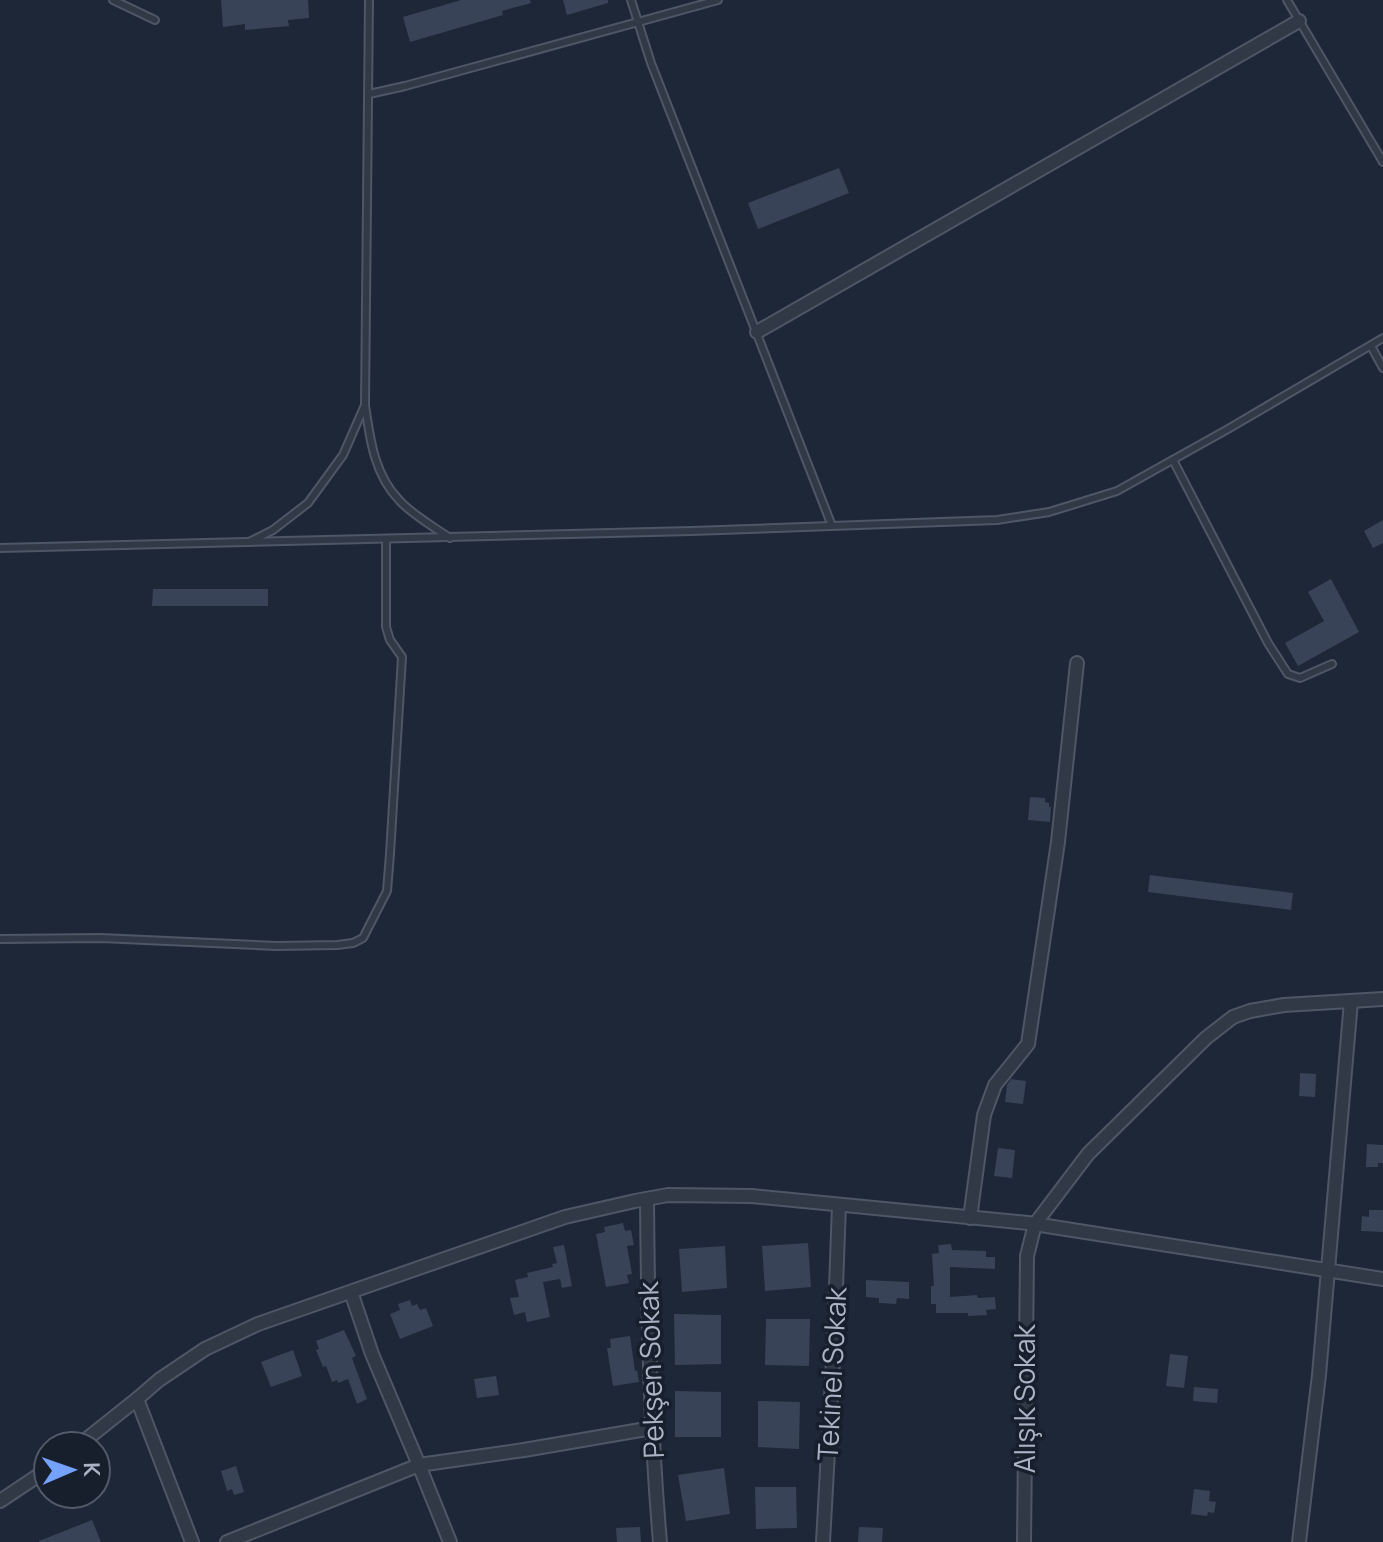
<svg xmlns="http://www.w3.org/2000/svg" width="1383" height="1542" font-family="Manrope,sans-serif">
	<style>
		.building { fill: #394357 }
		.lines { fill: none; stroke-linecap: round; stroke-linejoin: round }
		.lane-casing { stroke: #4f5666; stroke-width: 10 }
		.street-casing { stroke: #4f5666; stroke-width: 16 }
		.lane { stroke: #313947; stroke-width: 6 }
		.street { stroke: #313947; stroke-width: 12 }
		.labels { text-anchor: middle; stroke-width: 7; stroke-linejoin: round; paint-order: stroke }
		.street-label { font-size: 28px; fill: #abb3c5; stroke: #171e2c }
	</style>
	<rect width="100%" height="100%" fill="#1e2737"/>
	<!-- building -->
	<g class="building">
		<path d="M221,0h87l1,18 -21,2 1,6 -44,4v-6l-22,3z"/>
		<path d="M461,0h69l1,3 -29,8 1,4 -93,27 -7,-25z"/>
		<path d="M563,0h45v3l-41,12z"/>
		<path d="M839,168l10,25 -91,36 -10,-26z"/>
		<path d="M1383,520v23l-10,5 -9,-17z"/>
		<path d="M1331,579l28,53 -61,34 -13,-23 39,-22 -16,-29z"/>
		<path d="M153,589h115v17h-116z"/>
		<path d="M1030,797l15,1v4l4,1v4h2l-1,15 -22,-2z"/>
		<path d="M1150,875l143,18 -2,17 -143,-18z"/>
		<path d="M1300,1073l16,1 -1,23 -16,-1z"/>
		<path d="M1011,1079l15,2 -3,23 -18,-2 2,-17z"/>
		<path d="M1367,1144l16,1v18h-5v4h-12z"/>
		<path d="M998,1148l17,2 -3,28 -18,-2z"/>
		<path d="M1369,1210h14v22l-22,-1 1,-15 7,1z"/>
		<path d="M623,1223l2,8 6,-1 3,15 -7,1 5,28 -5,1 2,8 -23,4 -10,-53 9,-2 -1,-5z"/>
		<path d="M808,1243l3,44 -46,4 -3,-45z"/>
		<path d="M951,1244l1,6 34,1v6h9v12l-45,-2v30l27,-2 1,3 17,-1 1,12 -10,1 1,5 -19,1v-3h-32v-9h-5v-18h3l-2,-32 7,-1 -1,-8z"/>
		<path d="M564,1245l8,41 -10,2 -2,-9 -17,3 7,35 -23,5 -2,-10 -11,3 -4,-17 9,-1 -4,-17 13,-3 -1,-4 26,-6 -1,-3 5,-1 -4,-16z"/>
		<path d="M725,1246l2,42 -45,4 -3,-43z"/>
		<path d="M866,1280l43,2v17l-12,-1 -1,6 -17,-1v-5l-13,-1z"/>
		<path d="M410,1300l2,6 5,-2 3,6 6,-2 7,18 -33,13 -10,-25 10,-4 -2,-6z"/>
		<path d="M674,1314l47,1v49l-46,1z"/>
		<path d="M766,1319h44l-1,47 -44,-1z"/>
		<path d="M344,1330l12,26 -4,2 15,41 -10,5 -9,-25 -10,4 -1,-3 -5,2 -6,-16 -3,1 -7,-17 3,-1 -3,-8z"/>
		<path d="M630,1336l5,35 2,-1 2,12 -26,4 -6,-38h4l-1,-9z"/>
		<path d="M293,1350l9,26 -31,11 -10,-25z"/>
		<path d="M1170,1354l18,2 -4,32 -18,-2z"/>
		<path d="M496,1376l3,19 -22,3 -3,-19z"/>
		<path d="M1194,1387l24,2 -1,14 -24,-2z"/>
		<path d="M675,1391l46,1v45h-46z"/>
		<path d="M758,1401l42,1 -1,47 -41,-2z"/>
		<path d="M236,1466l8,26 -10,3 -2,-6 -5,2 -6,-20z"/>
		<path d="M724,1468l6,46 -44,7 -8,-46z"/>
		<path d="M755,1487h41l1,41 -41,1z"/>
		<path d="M1194,1489l16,2 -1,10 7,1 -2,11 -6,-1 -1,4 -16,-2z"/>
		<path d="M92,1520l9,22h-62v-1z"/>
		<path d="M640,1527l1,15h-24l-1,-14z"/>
		<path d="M859,1527l24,1 -1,14h-24z"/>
	</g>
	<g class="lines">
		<defs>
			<g id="lane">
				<path d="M113,0l42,20"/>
				<path d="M369,0l-4,405c5,34 9,69 34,95 11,13 36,28 51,38"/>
				<path d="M631,0l20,63 181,463"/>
				<path d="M1287,0l96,162"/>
				<path d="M369,94l36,-8 313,-86"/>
				<path d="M1371,346l12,22"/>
				<path d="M1173,460l95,183 20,31 12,4 32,-14"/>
				<path d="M249,542l24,-12 35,-27 35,-48 22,-50"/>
				<path d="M0,548l692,-17 305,-11 52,-8 68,-21 111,-62 155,-91"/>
				<path d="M0,939l101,-1 175,8 61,-1 16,-2 10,-5 24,-47 3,-37 12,-197 -12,-17 -4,-13v-87"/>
			</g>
			<g id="street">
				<path d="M757,332l542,-311"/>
				<path d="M647,1199c1,114 3,229 13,343"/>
				<path d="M970,1218l14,-103 11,-30 33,-41 30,-202 19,-179"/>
				<path d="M78,1446l59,-47"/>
				<path d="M0,1501l48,-32"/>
				<path d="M192,1542l-55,-143 22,-19 46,-31 53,-25 307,-107 70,-16 33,-6 84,1 276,27 355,56"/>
				<path d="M227,1542l192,-77 -47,-111 -21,-62"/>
				<path d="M450,1542l-31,-77 105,-15 128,-22"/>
				<path d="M823,1542l11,-199 5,-138"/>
				<path d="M1024,1542l3,-286 8,-32 53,-70 118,-116 27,-21 17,-6 34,-6 99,-6"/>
				<path d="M1299,1542l20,-167 32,-374"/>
			</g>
		</defs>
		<!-- lane casing -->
		<use href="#lane" class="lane-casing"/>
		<!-- street casing -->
		<use href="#street" class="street-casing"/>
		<!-- lane -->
		<use href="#lane" class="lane"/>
		<!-- street -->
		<use href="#street" class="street"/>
	</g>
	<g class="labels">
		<!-- street labels -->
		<g class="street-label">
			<text transform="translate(651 1370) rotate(-92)" y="10">Pekşen Sokak</text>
			<text transform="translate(832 1374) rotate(-87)" y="10">Tekinel Sokak</text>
			<text transform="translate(1025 1399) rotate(-90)" y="10">Alışık Sokak</text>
		</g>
	</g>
	<!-- north arrow -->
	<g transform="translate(72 1470) rotate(88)"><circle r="38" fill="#171e2c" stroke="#525a69" stroke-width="2"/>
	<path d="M0-6L14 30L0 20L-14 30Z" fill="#76a2ff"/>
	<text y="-12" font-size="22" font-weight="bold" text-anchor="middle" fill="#abb3c5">K</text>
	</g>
</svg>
